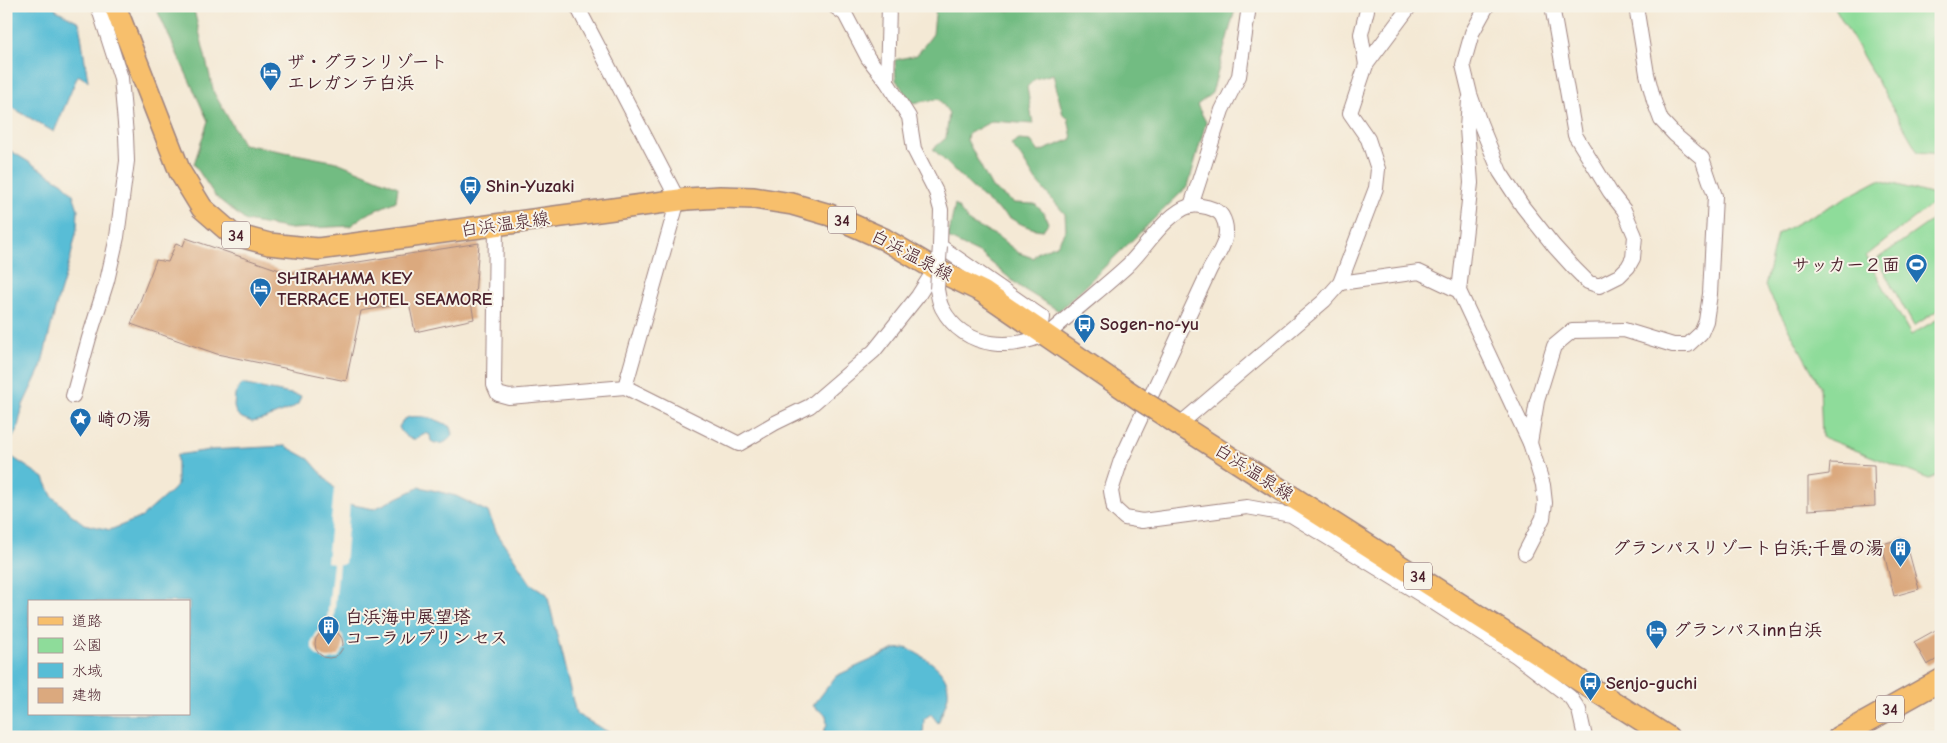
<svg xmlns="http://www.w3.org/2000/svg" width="1947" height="743" font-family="'Comic Neue','Klee One',sans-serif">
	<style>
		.green { fill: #8edc9a; stroke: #6c7e62 }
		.forest { fill: #72bc82; stroke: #5e6e56 }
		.water { fill: #58bdd6; stroke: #516e80; fill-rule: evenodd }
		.pier { fill: #f4e9d5 }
		.building { fill: #dba97e }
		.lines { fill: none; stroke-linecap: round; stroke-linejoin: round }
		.street-casing { stroke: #9f8480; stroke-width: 16 }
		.primary-casing { stroke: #9f8480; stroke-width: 24 }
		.street { stroke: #fff; stroke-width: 14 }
		.primary { stroke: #f7bf6c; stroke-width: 21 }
		.street-bridge-casing { stroke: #9f8480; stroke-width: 16; stroke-linecap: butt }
		.primary-bridge-casing { stroke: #9f8480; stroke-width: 24; stroke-linecap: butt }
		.street-bridge { stroke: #fff; stroke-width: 14 }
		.primary-bridge { stroke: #f7bf6c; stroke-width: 21 }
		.labels { text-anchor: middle; stroke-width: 4; stroke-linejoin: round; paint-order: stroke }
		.shield { fill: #f7f3e8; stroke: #7e5f64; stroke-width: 1 }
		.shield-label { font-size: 16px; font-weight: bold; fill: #4a1f2b }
		.poi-label { font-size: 18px; font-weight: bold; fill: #4a1f2b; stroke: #f7f3e8; text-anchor: start }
		.street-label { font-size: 18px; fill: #4a1f2b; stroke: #f7f3e8 }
	</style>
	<rect width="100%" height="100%" fill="#f7f3e8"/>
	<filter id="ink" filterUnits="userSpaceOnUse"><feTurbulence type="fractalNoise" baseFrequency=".02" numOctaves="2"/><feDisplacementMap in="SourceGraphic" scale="10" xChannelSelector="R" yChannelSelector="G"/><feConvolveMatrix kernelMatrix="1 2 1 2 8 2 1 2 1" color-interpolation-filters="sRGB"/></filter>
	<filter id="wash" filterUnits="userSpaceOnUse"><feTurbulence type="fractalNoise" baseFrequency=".0096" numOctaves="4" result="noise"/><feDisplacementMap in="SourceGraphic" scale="20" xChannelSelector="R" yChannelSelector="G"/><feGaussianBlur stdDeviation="1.12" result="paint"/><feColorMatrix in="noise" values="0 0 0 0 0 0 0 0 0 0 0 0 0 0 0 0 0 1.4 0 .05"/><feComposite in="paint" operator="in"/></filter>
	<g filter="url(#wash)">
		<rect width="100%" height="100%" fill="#f4e9d5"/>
		<!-- green -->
		<g class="green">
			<path d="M1834,6h107v148l-23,-2z"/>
			<path d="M1879,180l62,17 -75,59 45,79 30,-18v157l-12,5 -107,-42 -2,-51 -55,-100 12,-52z"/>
			<path d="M1941,214v94l-27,18 -37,-67z"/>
		</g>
		<!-- forest -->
		<g class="forest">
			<path d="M161,6h32l21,87 29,51 94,18 61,25 -2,14 -31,14 -15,11 -59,3 -45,-8 -30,-24 -22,-33 14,-43 -51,-111z"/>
			<path d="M936,6h69l3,6 9,-6h219l-24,87 -15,12 9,17 -18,64 -129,125 -39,-24 -39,-33 -33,-16 7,-34 15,19 27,13 22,17 14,5 5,-6 19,-7 9,-16 -1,-15 -29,-33 -15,-24 -10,-12 8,-5 12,1 8,11 33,-13 -4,-22 -5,-2 -10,-41 -18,5 -8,8 6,37 -41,-3 -24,13 -1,6 25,48 22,15 21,1 9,9 4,10 -5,7c-36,-1 -84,-56 -110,-81l13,-11 3,-25 -10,-14 -27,4 -16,-23 -1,-20 22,-5 16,-21z"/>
		</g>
		<!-- water -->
		<g class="water">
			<path d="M6,6h49l1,4 23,12 9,59 -10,-6 -24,57 -48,-28z"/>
			<path d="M6,148l57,35 10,11 5,15 -1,20 -7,31 -14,46 -15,61 -18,38 -6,26 -11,16z"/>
			<path d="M241,384l60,12 -3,8 -6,4 -27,11 -13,3 -10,-4 -6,-5 -2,-6 1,-12z"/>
			<path d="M409,417c16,-2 28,2 42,10l2,7c-5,8 -13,13 -22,7l-1,-6c-8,-4 -8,1 -14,4 -8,1 -14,-5 -17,-12l4,-7z"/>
			<path d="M285,446l24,13 39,45 26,5 46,-22 36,9 32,16 9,21 34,51 16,10 29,120 41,23h-611v-284l38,25 8,18 19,18 13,10 26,6 32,-13 35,-31v-31l33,-5zM29,602h160v112h-160z"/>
			<path d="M907,648c18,10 44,22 41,48 -2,9 -7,19 -10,27l-7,-9 -7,5 -1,18h-101l5,-13 -1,-9 -13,-9 23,-30 59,-27z"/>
		</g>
		<!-- pier -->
		<path class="pier" d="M334,489h5l11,13 -5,62h-6l-6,64 9,6 4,12 -8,12 -11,3 -11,-6 -4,-6v-8l5,-9 9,-4 7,-65 -6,-1z"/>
		<g id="blocks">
			<!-- building -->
			<g class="building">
				<path d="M186,238l102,35 191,-30 -4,53 -5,1 4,22 -59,13 -6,-29 -48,8 -15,70 -129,-27 -86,-30 25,-64 12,2 8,-19 7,3z"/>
				<path d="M1830,463l44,2 1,41 -67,4v-33l21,-3z"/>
				<path d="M1905,538l14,51 -25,7 -12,-52z"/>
				<path d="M1941,627v30l-14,8 -13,-23z"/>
				<circle cx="329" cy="644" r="14"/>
			</g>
		</g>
	</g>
	<g filter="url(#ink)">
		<use href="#blocks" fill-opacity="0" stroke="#9f8480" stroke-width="1"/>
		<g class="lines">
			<defs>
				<g id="street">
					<path d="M577,6l101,194 -53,187"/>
					<path d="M834,6l11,8 23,44 19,24 22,35 5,32 22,43 5,18 -1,36 102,71 -2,15"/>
					<path d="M1366,6l1,4 -6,24 5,31"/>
					<path d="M1487,6l-15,27 -9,32 7,29 10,29 20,49 23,35 31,39 20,22 14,14 11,4 20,-10 9,-9 5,-9 2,-22 -11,-26 -14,-18 -35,-57 -23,-129"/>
					<path d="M887,82l2,-76"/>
					<path d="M1469,100l-2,28 4,55 -12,108 71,152 13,42 2,18 -2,15 -18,35"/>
					<path d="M1191,206l31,-96 17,-34 10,-70"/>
					<path d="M496,225l-2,160 4,9 11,3 116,-10 114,57 36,-21 35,-17 64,-55 44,-55 17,-27"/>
					<path d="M1340,283l79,-11 40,19"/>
					<path d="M937,289c1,6 2,13 5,19 22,42 75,45 112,21 24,-22 49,-41 73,-63 18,-17 39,-53 63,-60 9,-2 27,2 32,10 11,19 -3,37 -12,53l-89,191 -10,31 3,17 11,10 17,3 105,-14 44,8 137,84 87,56 55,42 9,13 6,27"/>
					<path d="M73,396l16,-58 18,-57 10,-44 10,-76 -1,-26 -5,-57 -23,-72"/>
					<path d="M1180,424l144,-123 16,-18 36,-95 2,-19 -10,-30 -18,-26 16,-48 44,-59"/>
					<path d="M1530,443l7,-42 17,-55 18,-15 52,-1 49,15h15l13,-12 5,-12 4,-27 5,-98 -13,-38 -27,-23 -14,-15 -7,-19 -7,-27 -11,-68"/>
				</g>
				<g id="primary">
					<path d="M115,6l65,166 22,36 30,26 37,10 49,5 369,-50 33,-2 34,1 38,6 38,11 54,24 51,30 48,23 159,109"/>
					<path d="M1167,417l501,320"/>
					<path d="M1839,737l102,-57"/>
				</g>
			</defs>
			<!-- street casing -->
			<use href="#street" class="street-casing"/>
			<!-- primary casing -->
			<use href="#primary" class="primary-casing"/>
			<!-- street -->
			<use href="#street" class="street"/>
			<!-- primary -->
			<use href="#primary" class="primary"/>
			<defs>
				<path id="street-bridge" d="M937,289l3,-43"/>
				<path id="primary-bridge" d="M1142,401l25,16"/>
			</defs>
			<!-- street-bridge casing -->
			<use href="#street-bridge" class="street-bridge-casing"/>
			<!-- primary-bridge casing -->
			<use href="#primary-bridge" class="primary-bridge-casing"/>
			<!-- street-bridge -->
			<use href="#street-bridge" class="street-bridge"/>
			<!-- primary-bridge -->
			<use href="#primary-bridge" class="primary-bridge"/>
		</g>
	</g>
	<!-- icons -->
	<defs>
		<symbol id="hotel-pin" viewBox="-11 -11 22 30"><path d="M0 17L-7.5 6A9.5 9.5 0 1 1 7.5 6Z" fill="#1f6fb2" stroke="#f7f3e8"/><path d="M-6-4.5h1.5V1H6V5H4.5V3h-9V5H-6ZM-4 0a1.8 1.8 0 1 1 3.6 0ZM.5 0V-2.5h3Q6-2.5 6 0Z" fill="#fff"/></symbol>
		<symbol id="bus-pin" viewBox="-11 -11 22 30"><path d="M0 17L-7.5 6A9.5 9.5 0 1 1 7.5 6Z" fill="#1f6fb2" stroke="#f7f3e8"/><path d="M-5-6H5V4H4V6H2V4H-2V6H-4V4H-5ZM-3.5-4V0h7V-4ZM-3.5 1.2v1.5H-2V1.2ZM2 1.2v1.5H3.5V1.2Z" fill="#fff"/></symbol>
		<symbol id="stadium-pin" viewBox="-11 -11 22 30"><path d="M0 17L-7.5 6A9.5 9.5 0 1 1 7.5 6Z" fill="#1f6fb2" stroke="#f7f3e8"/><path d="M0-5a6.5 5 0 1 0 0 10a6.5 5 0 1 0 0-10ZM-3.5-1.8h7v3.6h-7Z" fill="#fff"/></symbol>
		<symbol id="sight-pin" viewBox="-11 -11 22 30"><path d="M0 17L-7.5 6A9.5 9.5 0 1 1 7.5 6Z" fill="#1f6fb2" stroke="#f7f3e8"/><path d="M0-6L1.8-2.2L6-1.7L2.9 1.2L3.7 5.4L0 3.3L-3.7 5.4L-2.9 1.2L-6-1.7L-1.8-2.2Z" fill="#fff"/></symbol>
		<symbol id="building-pin" viewBox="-11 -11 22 30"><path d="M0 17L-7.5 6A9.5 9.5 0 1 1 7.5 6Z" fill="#1f6fb2" stroke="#f7f3e8"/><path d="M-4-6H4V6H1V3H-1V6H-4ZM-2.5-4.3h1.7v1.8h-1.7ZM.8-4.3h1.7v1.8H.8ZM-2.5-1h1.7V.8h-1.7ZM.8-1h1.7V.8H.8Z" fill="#fff"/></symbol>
	</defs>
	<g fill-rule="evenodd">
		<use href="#hotel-pin" x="258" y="60" width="25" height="34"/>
		<use href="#bus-pin" x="458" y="174" width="25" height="34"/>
		<use href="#stadium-pin" x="1904" y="252" width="25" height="34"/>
		<use href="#hotel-pin" x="248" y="276" width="25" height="34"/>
		<use href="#bus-pin" x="1072" y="312" width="25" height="34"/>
		<use href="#sight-pin" x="68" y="406" width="25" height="34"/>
		<use href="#building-pin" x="1888" y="536" width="25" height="34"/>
		<use href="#building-pin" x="316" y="614" width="25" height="34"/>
		<use href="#hotel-pin" x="1644" y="618" width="25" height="34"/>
		<use href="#bus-pin" x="1578" y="670" width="25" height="34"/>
	</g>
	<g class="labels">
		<!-- shield labels -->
		<g class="shield">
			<rect x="828" y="206.5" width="28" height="27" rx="4"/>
			<rect x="222" y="221.5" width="28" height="27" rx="4"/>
			<rect x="1404" y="562.5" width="28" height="27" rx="4"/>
			<rect x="1876" y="695.5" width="28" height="27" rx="4"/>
		</g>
		<g class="shield-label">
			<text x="842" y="226">34</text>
			<text x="236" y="241">34</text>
			<text x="1418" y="582">34</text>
			<text x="1890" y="715">34</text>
		</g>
		<!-- poi labels -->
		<g class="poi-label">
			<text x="287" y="68">ザ・グランリゾート<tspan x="287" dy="21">エレガンテ白浜</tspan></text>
			<text x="486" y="192">Shin-Yuzaki</text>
			<text x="1900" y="271" text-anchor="end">サッカー２面</text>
			<text x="277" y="284">SHIRAHAMA KEY<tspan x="277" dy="21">TERRACE HOTEL SEAMORE</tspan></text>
			<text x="1100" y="330">Sogen-no-yu</text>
			<text x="97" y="425">崎の湯</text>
			<text x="1884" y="554" text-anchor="end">グランパスリゾート白浜;千畳の湯</text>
			<text x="345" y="623">白浜海中展望塔<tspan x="345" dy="21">コーラルプリンセス</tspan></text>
			<text x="1673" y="636">グランパスinn白浜</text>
			<text x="1606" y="689">Senjo-guchi</text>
		</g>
		<!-- street labels -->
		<g class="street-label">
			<text transform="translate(505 224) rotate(-8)" y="6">白浜温泉線</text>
			<text transform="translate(912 255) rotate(28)" y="6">白浜温泉線</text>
			<text transform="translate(1254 472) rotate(33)" y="6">白浜温泉線</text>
		</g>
	</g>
	<!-- margin -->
	<rect width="1947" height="743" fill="none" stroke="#f7f3e8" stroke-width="25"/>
	<!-- legend -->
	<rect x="28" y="600" width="162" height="115" fill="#f7f3e8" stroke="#b29e9c"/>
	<rect x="38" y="617" width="25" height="8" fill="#f7bf6c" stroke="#b29e9c"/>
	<text x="72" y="626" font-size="15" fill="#4a1f2b">道路</text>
	<rect x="38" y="638" width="25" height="15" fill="#8edc9a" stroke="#b29e9c"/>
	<text x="72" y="650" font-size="15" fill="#4a1f2b">公園</text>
	<rect x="38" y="663" width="25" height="15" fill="#58bdd6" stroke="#b29e9c"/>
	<text x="72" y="676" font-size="15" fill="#4a1f2b">水域</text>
	<rect x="38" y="688" width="25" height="15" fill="#dba97e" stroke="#b29e9c"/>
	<text x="72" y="700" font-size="15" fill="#4a1f2b">建物</text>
</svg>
